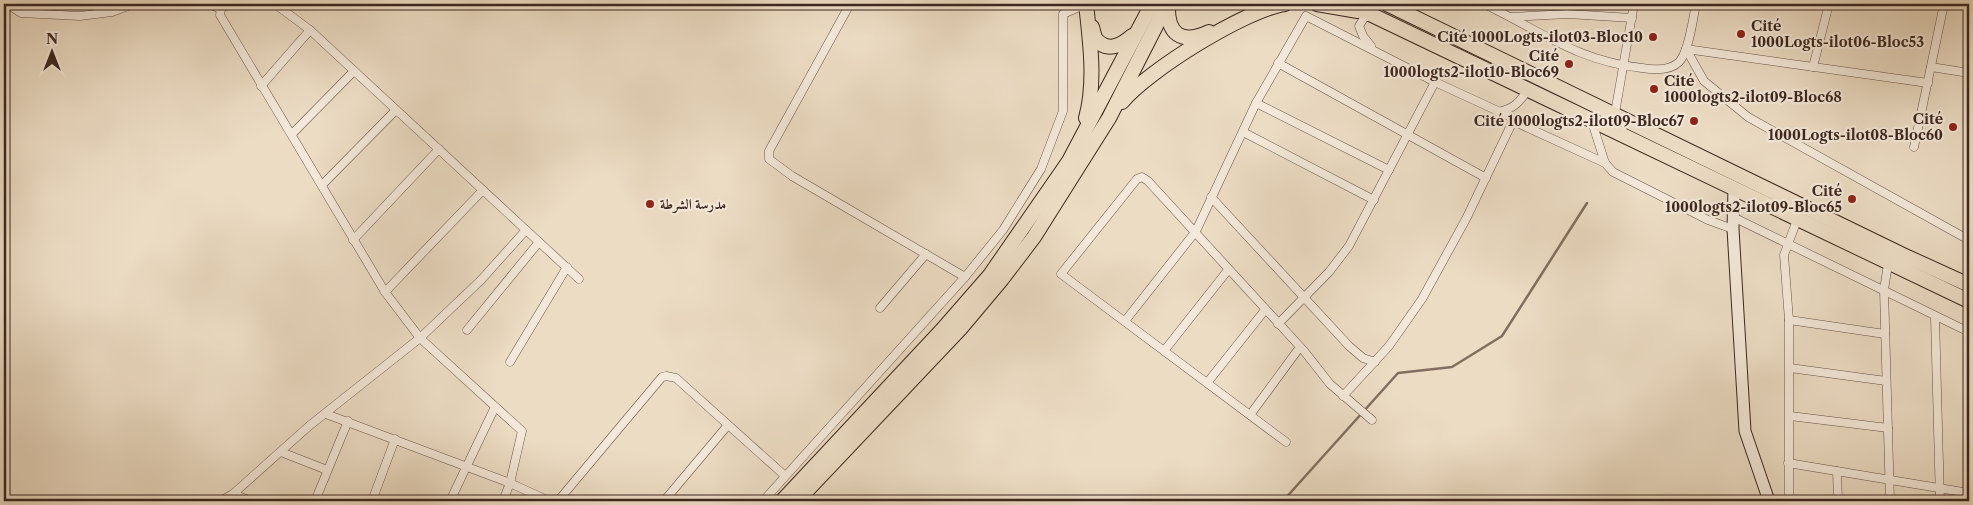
<svg xmlns="http://www.w3.org/2000/svg" width="1973" height="505" font-family="'Libre Caslon Text',Amiri,serif">
	<style>
		.lines { fill: none; stroke-linecap: round; stroke-linejoin: round }
		.stream { stroke: #826e61; stroke-width: 2.5 }
		.street-casing { stroke: #685449; stroke-width: 9 }
		.secondary-casing { stroke: #3c2720; stroke-width: 13 }
		.highway-casing { stroke: #3c2720; stroke-width: 16 }
		.street { stroke: #f3e8d9; stroke-width: 8 }
		.secondary { stroke: #f3e8d9; stroke-width: 11 }
		.highway { stroke: #ecdcc4; stroke-width: 14 }
		.poi-dot { fill: #8f2418; stroke: #f3e8d9; stroke-width: 2 }
		.labels { text-anchor: middle; stroke-width: 4.5; stroke-linejoin: round; paint-order: stroke }
		.poi-label { font-size: 14px; font-weight: bold; fill: #3c2720; stroke: #f3e8d9; text-anchor: end }
	</style>
	<rect width="100%" height="100%" fill="#ecdcc4"/>
	<filter id="stains"><feTurbulence type="fractalNoise" baseFrequency=".004" numOctaves="4"/><feColorMatrix values="0 0 0 0 .2 0 0 0 0 .09 0 0 0 0 .02 0 0 0 .5 -.17"/></filter>
	<radialGradient id="worn" r=".72"><stop offset=".6" stop-color="#630" stop-opacity="0"/><stop offset="1" stop-color="#630" stop-opacity=".3"/></radialGradient>
	<g class="lines">
		<!-- stream -->
		<path class="stream" d="M1283,501l115,-128 54,-6 50,-31 85,-133"/>
		<defs>
			<g id="street">
				<path d="M7,4l14,9 59,3 32,-4 21,-8"/>
				<path d="M209,4l12,5"/>
				<path d="M227,4l-6,5 -1,6 165,277 35,46 102,93 -12,52 -7,18"/>
				<path d="M850,4l-81,147v8l23,17 173,101"/>
				<path d="M1484,4c57,27 93,57 158,64 12,2 28,3 37,-6 10,-10 14,-44 17,-58"/>
				<path d="M1371,15l-7,3 -5,8 4,10 8,10"/>
				<path d="M1511,17l57,-3 64,4"/>
				<path d="M1686,49l18,32 44,36 221,123"/>
				<path d="M1686,49l242,34"/>
				<path d="M1278,63l208,115"/>
				<path d="M1813,67l16,-63"/>
				<path d="M1931,67l38,6"/>
				<path d="M261,86l49,-56"/>
				<path d="M1256,103l133,67"/>
				<path d="M1498,112c15,-3 21,-9 29,-21"/>
				<path d="M1615,113l19,-109"/>
				<path d="M1591,119l14,44 8,9 95,48 25,9"/>
				<path d="M1513,121l92,42"/>
				<path d="M1243,132l131,68"/>
				<path d="M292,134l62,-63"/>
				<path d="M1914,147l30,-143"/>
				<path d="M322,185l74,-75"/>
				<path d="M1211,197l138,149 14,12 12,4"/>
				<path d="M1733,217l236,115"/>
				<path d="M526,230l53,49"/>
				<path d="M353,240l86,-91"/>
				<path d="M1888,264l-4,26 6,211"/>
				<path d="M385,292l98,-102"/>
				<path d="M880,308l46,-54"/>
				<path d="M1935,317l5,184"/>
				<path d="M1789,320l96,14"/>
				<path d="M1125,321l71,-90 60,-128 50,-87 129,66 76,35 2,4 -47,98 -44,80 -33,47 -46,50"/>
				<path d="M1278,324l51,-52 20,-26 86,-164"/>
				<path d="M467,330l72,-88"/>
				<path d="M1164,351l64,-81"/>
				<path d="M510,362l57,-95"/>
				<path d="M1790,368l96,13"/>
				<path d="M1207,383l58,-73"/>
				<path d="M326,414l184,69 39,18"/>
				<path d="M1250,415l50,-68"/>
				<path d="M1790,416l98,12"/>
				<path d="M1286,442l-225,-168 76,-95 5,-2 6,4 156,170 26,33 42,36"/>
				<path d="M281,452l46,18"/>
				<path d="M1788,463l181,30"/>
				<path d="M1837,471l1,30"/>
				<path d="M233,494l18,7"/>
				<path d="M221,501l12,-7 76,-68 111,-88 61,-58 45,-50 -216,-200 -35,-26"/>
				<path d="M315,501l33,-80"/>
				<path d="M372,501l23,-62"/>
				<path d="M450,501l45,-94"/>
				<path d="M558,501l104,-124 4,-1 10,2 108,97"/>
				<path d="M664,501l64,-76"/>
				<path d="M763,501l202,-224 38,-47 38,-61 22,-58v-97l23,-10"/>
				<path d="M1789,501v-181l-5,-65 13,-35"/>
			</g>
			<path id="secondary" d="M1734,188l-1,41 12,202 24,70"/>
			<g id="highway">
				<path d="M1086,4c4,37 10,78 0,114"/>
				<path d="M1317,4l41,7"/>
				<path d="M1349,4l620,297"/>
				<path d="M1387,4l516,251 66,30"/>
				<path d="M1168,5c-1,29 13,40 41,27"/>
				<path d="M1092,27l3,11c11,15 26,8 37,-2"/>
				<path d="M1122,102c25,-31 125,-93 163,-98"/>
				<path d="M782,501l160,-171 48,-55 79,-114 83,-157"/>
				<path d="M797,501l163,-172 42,-50 32,-42 75,-119 58,-114"/>
			</g>
		</defs>
		<!-- street casing -->
		<use href="#street" class="street-casing"/>
		<!-- secondary casing -->
		<use href="#secondary" class="secondary-casing"/>
		<!-- highway casing -->
		<use href="#highway" class="highway-casing"/>
		<!-- street -->
		<use href="#street" class="street"/>
		<!-- secondary -->
		<use href="#secondary" class="secondary"/>
		<!-- highway -->
		<use href="#highway" class="highway"/>
	</g>
	<!-- markers -->
	<g class="poi-dot">
		<circle cx="1741" cy="34" r="5"/>
		<circle cx="1653" cy="37" r="5"/>
		<circle cx="1569" cy="64" r="5"/>
		<circle cx="1654" cy="89" r="5"/>
		<circle cx="1694" cy="121" r="5"/>
		<circle cx="1953" cy="127" r="5"/>
		<circle cx="1852" cy="199" r="5"/>
		<circle cx="650" cy="204" r="5"/>
	</g>
	<g class="labels">
		<!-- poi labels -->
		<g class="poi-label">
			<text x="1751" y="31" text-anchor="start">Cité<tspan x="1751" dy="16">1000Logts-ilot06-Bloc53</tspan></text>
			<text x="1643" y="42">Cité 1000Logts-ilot03-Bloc10</text>
			<text x="1559" y="61">Cité<tspan x="1559" dy="16">1000logts2-ilot10-Bloc69</tspan></text>
			<text x="1664" y="86" text-anchor="start">Cité<tspan x="1664" dy="16">1000logts2-ilot09-Bloc68</tspan></text>
			<text x="1943" y="124">Cité<tspan x="1943" dy="16">1000Logts-ilot08-Bloc60</tspan></text>
			<text x="1684" y="126">Cité 1000logts2-ilot09-Bloc67</text>
			<text x="1842" y="196">Cité<tspan x="1842" dy="16">1000logts2-ilot09-Bloc65</tspan></text>
			<text x="660" y="209" text-anchor="start">مدرسة الشرطة</text>
		</g>
	</g>
	<!-- margin -->
	<rect width="1973" height="505" fill="none" stroke="#ecdcc4" stroke-width="20"/>
	<rect x="5" y="5" width="1963" height="495" fill="none" stroke="#3c2720" stroke-width="2.5"/>
	<rect x="10" y="10" width="1953" height="485" fill="none" stroke="#3c2720"/>
	<!-- north arrow -->
	<g transform="translate(52 52)" stroke="#f3e8d9" stroke-width="4" paint-order="stroke">
	<path d="M0-4L9 19L0 12L-9 19Z" fill="#3c2720"/>
	<text y="-8" font-size="14" font-weight="bold" text-anchor="middle" fill="#3c2720">N</text>
	</g>
	<rect width="100%" height="100%" filter="url(#stains)"/>
	<rect width="100%" height="100%" fill="url(#worn)"/>
</svg>
